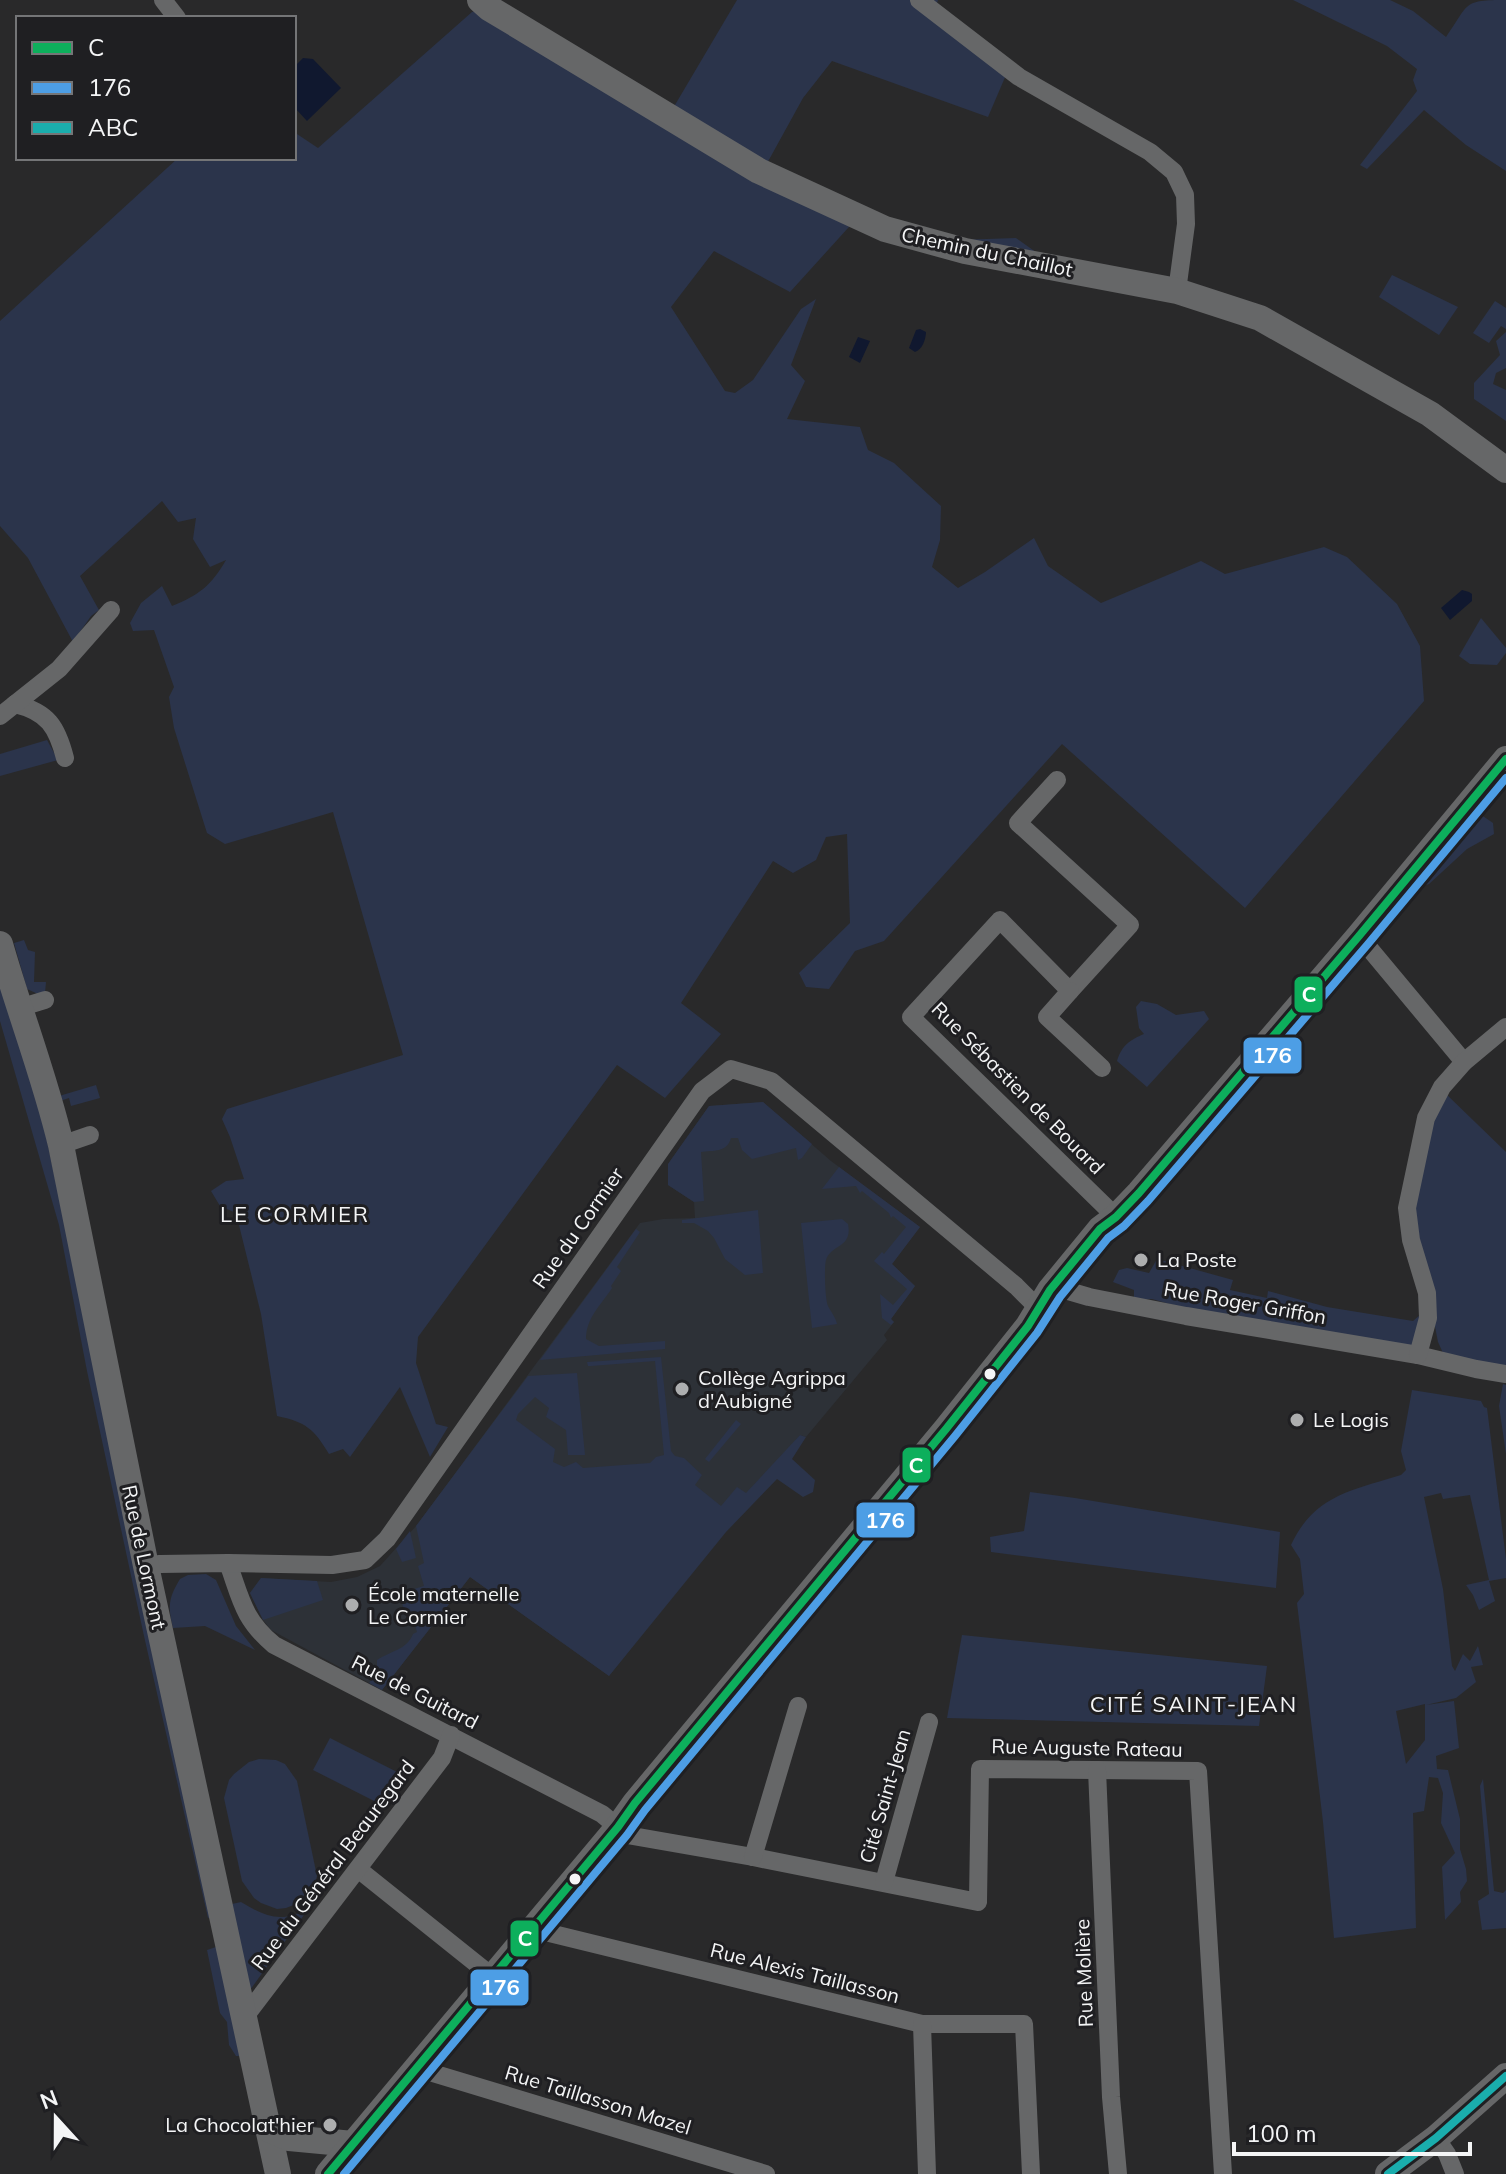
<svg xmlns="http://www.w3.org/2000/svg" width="1506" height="2174" font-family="Mulish,sans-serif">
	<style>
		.built { fill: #2d3137 }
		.green { fill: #2b344b; fill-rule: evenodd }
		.water { fill: #10182f }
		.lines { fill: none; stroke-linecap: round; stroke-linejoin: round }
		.street { stroke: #666768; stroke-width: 18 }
		.secondary { stroke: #666768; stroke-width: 26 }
		.bus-1-casing { stroke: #1f1f22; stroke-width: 14 }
		.bus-2-casing { stroke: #1f1f22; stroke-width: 14 }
		.bus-3-casing { stroke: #1f1f22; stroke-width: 14 }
		.bus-1 { stroke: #0daf5c; stroke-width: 8 }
		.bus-2 { stroke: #4d9ee5; stroke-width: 8 }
		.bus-3 { stroke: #1aadad; stroke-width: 8 }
		.poi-dot { fill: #adaeaf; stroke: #1f1f22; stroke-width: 3 }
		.bus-dot { fill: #f4f5f6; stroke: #1f1f22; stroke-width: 3 }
		.labels { text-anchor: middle; stroke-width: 6; stroke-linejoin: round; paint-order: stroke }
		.street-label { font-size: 20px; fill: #f4f5f6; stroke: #1f1f22 }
		.poi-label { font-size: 20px; fill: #f4f5f6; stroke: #1f1f22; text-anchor: start }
		.neighbourhood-label { font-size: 22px; letter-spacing: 2px; fill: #f4f5f6; stroke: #1f1f22 }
		.line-badge { stroke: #1f1f22; stroke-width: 3 }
		.badge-label { font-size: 22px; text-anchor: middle; font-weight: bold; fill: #fff }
	</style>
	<rect width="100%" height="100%" fill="#29292a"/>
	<!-- built -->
	<path class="built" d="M763,1102l68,59 89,66 -28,37 23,22 -24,33 3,3 -10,13 3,5 -81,97 -6,-2 -191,241 -139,-99 -88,113 -111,-60 -8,-10 -13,-27 11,-15 70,4 26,-5 23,-11 37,-41 223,-302 23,-4 32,-1 -1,-16 -26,-17v-21l41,-58z"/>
	<!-- green -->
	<g class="green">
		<path d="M737,0h201l-2,6 70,69 -18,42 -156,-56 -29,37 -38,69 -93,-57z"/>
		<path d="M1293,0h97l23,11 33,26c24,-34 16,-37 60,-37v171l-40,-26 -42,-35 -57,59 -7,-4 57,-74 -4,-11 4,-11 -30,-23z"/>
		<path d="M489,8l369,209 -68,75 -76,-41 -43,56 54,84 10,2 18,-13 48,-71 15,-10 -25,66 14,16 -18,38 73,8 8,23 26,13 47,43 -1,34 -8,27 26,21 27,-16 49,-34 14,28 53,37 100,-42 24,13 99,-27 23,10 50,47 23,42 4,55 -179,207 -183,-164 -178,197 -29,10 -26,38 -23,-2 -7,-14 51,-50 -3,-89 -21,3 -10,23 -23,13 -20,-12 -92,142 40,31 -56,64 -48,-33 -199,272 -2,26 20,61 12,3 -18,30 -30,-70 -50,70 -7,-8 -14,5c-15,-25 -23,-32 -52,-38l-16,-102 -25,-101 -16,-7 -9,-15 15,-10 18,-2 -14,-42 -8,-18 5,-10 176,-54 -70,-243 -108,32 -18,-11 -33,-105 -5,-31 5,-10 -20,-57 -21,1 -3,-8 11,-20 21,-17 10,20c27,-11 39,-20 54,-46l-16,7 -17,-28 3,-21 -18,4 -16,-21 -82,75 19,34 -8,6 -18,26 -45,-84 -28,-32v-205l178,-163h46l2,2 2,-2h66v-26l24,16 154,-136z"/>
		<path d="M1016,238l24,17 -83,-15z"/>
		<path d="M1392,275l66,32 -19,28 -60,-38z"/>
		<path d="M1495,301l11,7v21l-5,-3 -12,17 -16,-10z"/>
		<path d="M1506,332v36l-10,5 -3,11 13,6v31l-32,-22v-16l26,-28 -4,-14z"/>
		<path d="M1481,618l25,30v5l-9,12 -27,-1 -11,-8z"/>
		<path d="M47,740l11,20 -58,16v-22z"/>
		<path d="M1477,812l16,11 1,11 -27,15 -38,35 -9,3 -3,-8z"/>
		<path d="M24,940l4,10 7,2 -1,30h12l-1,11 -7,1 -11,-5 -13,-46z"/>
		<path d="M0,976l43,146 170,794 -5,2 -64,-282 -57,-265 -28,-146 -59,-204z"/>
		<path d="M1141,1001l16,3 19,11 28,-4 5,8 -62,68 -30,-26c5,-16 13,-21 27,-27l-5,-6 -3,-21z"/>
		<path d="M96,1085l4,13 -29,8 -2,-8 -9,3 -1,-5z"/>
		<path d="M1445,1093l61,59v216l-63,-15 -5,-11 -21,-110 -3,-43 13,-56z"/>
		<path d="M763,1102l49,42 -10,14 -4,2 -2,-12 -44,11 -10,-9 -4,-12h-7c-4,15 -18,12 -30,14l3,49 -10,1 -26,-17v-21l41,-58z"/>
		<path d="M839,1167l81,60 -28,37 23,22 -24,33 3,3 -3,3 -9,-7 -2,-24 13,11 14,-16 -33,-28 8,-9 2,2 22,-27 -13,-11 -2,2 -2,-5 -27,-22 -2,2 -4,-7 -34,3z"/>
		<path d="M758,1210l5,63 -18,2 -20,-16 -11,-21 -6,-7 -14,-8h-12v-3z"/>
		<path d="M842,1219l6,5c5,24 -17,20 -22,36 -2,7 -1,39 2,46 4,8 7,10 9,18l-25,4 -11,-105z"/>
		<path d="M636,1229l4,3 -23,35 4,4 -10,15 1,2c-11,17 -26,30 -26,51l13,7 66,-5v8l-125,11z"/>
		<path d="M1157,1259l76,21 -3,10 37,8 1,-7 59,16 86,14 7,-6 -4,29 -8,6 -188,-32 -68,-19 -15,1 -3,-2v-8l-21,-8 6,-12 8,-2 22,5z"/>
		<path d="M661,1357l10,94 4,5 9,2 18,17 -7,10 26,21 16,-19 9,6 54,-58 6,2 -14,22 23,21 -2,12 -10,5 -26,-18 -51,53 -117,144 -139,-99 -88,113 -13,-7 8,-11v-12c13,-9 30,-10 36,-26l4,-2 -5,-18 -6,2 -5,-16 12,-4 -2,-6 13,-4 -6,-20 6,-3 -8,-37 112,-150 49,-3 8,82h-17l-2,-25 -20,-13 3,-9 -14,-11 -17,17 -2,6 39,29 -2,13 11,5 12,-5 7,6 67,-5 6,-6 8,-2 -9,-94 -64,5h-3l-1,-4z"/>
		<path d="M1503,1384l3,1v69l-7,-48z"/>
		<path d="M1412,1390l69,11 3,6 3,1 19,151v19l-17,3 6,20 -16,9 -6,-15 -7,-10 23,-5 -19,-85 -27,4 -2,-6 -17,4 19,92 9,77 3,5 8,-17 7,7 8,-15 5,19 -12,2 5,15 -20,16 -30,7 28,-4 5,47 -23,8 1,13 11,1 12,49v30l6,20 1,12 -7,11 1,10 -16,18 -3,-53 13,-14 -14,-30 2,-30 -5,-15 -9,-1 -5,34 -11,2 3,115 -82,10 -11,-116 -26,-219 7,-9 -4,-35 -9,-14c23,-50 62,-55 110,-70l5,-5 -5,-19zM1425,1704v36l-19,24 -10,-53z"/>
		<path d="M736,1420l5,4 -32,38 -4,-3z"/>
		<path d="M1030,1492l45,6 205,34 -4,56 -285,-36 -1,-15 34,-6z"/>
		<path d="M410,1531l6,27 -14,4 -6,-13z"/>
		<path d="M206,1574l10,6 20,46 19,24 -50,-24 -32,2c-5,-22 -5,-29 7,-49l8,-4z"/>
		<path d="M261,1578l56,3 6,19 -60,20 -13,-27z"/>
		<path d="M962,1635l305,31 -8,60 -312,-8z"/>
		<path d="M330,1738l71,36 -17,32 -71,-36z"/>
		<path d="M259,1759l17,1 9,4 12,17 20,95 -5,18 -6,6 -20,8 -9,1 -16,-6 -7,-5 -12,-17 -18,-83 5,-18 5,-6 15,-12z"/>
		<path d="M1483,1779l11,112 9,2 3,-3v38l-24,2 -4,-29 11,-7 -9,-108z"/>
		<path d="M241,1902c25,15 41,22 68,6l-59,82 -18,-86z"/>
		<path d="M219,1946l22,110h-5l-7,-11 -2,-23 -7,-9 -13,-63z"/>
	</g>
	<!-- water -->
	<g class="water">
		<path d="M303,58l10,1 28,29 -34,33 -13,-14v-40z"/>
		<path d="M920,329l6,3c0,7 -4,18 -11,20l-6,-4 7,-18z"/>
		<path d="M858,337l12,4 -10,22 -11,-6z"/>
		<path d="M1462,590l7,2 3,2v7l-22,19 -9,-12z"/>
	</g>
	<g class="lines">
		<!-- street -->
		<g class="street">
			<path d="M163,0l14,18"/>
			<path d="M919,0l100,77 131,75 24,20 11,23 1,29 -9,67"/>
			<path d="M15,704c33,8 42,23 50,54"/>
			<path d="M0,716l59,-47 52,-59"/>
			<path d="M1057,780l-39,43 112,102 -60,66 -70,-71 -89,97 205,200"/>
			<path d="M1359,936l105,126"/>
			<path d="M1070,991l-23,26 55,51"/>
			<path d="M19,1008l26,-8"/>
			<path d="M61,1145l29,-10"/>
			<path d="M1065,1290l24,7 97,19 232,39 58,14 30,5"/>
			<path d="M1418,1355l10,-37 -1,-25 -16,-53 -4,-32 19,-90 16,-31 22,-25 42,-35"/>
			<path d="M228,1563c13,36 15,56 46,82l328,169 25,21 126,22 225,45 2,-133 218,2 25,403"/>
			<path d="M146,1566l14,-2 68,-1 104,2 33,-5 22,-21 315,-448 29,-22 40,12 245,205 23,23"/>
			<path d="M1097,1770l14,327 7,77"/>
			<path d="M753,1857l45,-151"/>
			<path d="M358,1869l135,108"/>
			<path d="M884,1882l45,-160"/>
			<path d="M533,1929l389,95h102l7,150"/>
			<path d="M244,2018l198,-260 9,-23"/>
			<path d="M922,2024l5,150"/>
			<path d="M416,2068l350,106"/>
			<path d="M1436,2138l11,16 8,20"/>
		</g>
		<!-- secondary -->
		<g class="secondary">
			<path d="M480,0l9,8 270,163 126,58 80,22 212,40 83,27 170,96 76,56"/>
			<path d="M0,944c19,67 45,133 61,201l85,421 132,608"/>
			<path d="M268,2129l21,9 64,6"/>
			<path d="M328,2174l290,-347 17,-24 311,-374 82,-103 22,-36 50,-61 16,-12 23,-24 220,-257 147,-177"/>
			<path d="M1388,2174l48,-36 70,-62"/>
		</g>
		<defs>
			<path id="bus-1" d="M328,2174l290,-347 17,-24 311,-374 82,-103 22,-36 50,-61 16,-12 23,-24 220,-257 147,-177"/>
			<path id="bus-2" d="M344,2174l283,-339 18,-25 310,-374 82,-103 23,-36 48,-59 16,-12 24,-25 220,-257 138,-166"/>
			<path id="bus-3" d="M1388,2174l48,-36 70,-62"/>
		</defs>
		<!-- bus-1 casing -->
		<use href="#bus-1" class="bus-1-casing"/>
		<!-- bus-2 casing -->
		<use href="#bus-2" class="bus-2-casing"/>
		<!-- bus-3 casing -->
		<use href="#bus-3" class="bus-3-casing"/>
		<!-- bus-1 -->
		<use href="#bus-1" class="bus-1"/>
		<!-- bus-2 -->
		<use href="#bus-2" class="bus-2"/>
		<!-- bus-3 -->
		<use href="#bus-3" class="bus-3"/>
	</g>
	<!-- markers -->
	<g class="poi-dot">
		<circle cx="1141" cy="1260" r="8"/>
		<circle cx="682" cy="1389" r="8"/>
		<circle cx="1297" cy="1420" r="8"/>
		<circle cx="352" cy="1605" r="8"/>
		<circle cx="330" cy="2125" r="8"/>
	</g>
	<g class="bus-dot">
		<circle cx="990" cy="1374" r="7"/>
		<circle cx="575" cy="1879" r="7"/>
	</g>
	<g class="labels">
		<!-- street labels -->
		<g class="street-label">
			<text transform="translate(987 252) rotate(12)" y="7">Chemin du Chaillot</text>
			<text transform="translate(1018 1088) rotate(45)" y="7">Rue Sébastien de Bouard</text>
			<text transform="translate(578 1228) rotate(-55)" y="7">Rue du Cormier</text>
			<text transform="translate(1245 1303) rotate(10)" y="7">Rue Roger Griffon</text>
			<text transform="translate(144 1557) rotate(78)" y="7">Rue de Lormont</text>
			<text transform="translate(415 1692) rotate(27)" y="7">Rue de Guitard</text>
			<text transform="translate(1087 1748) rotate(1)" y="7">Rue Auguste Rateau</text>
			<text transform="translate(885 1796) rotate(-74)" y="7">Cité Saint-Jean</text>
			<text transform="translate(333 1865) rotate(-53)" y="7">Rue du Général Beauregard</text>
			<text transform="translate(805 1973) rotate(14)" y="7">Rue Alexis Taillasson</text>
			<text transform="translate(1084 1973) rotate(-92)" y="7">Rue Molière</text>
			<text transform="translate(598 2100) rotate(17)" y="7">Rue Taillasson Mazel</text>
		</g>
		<!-- poi labels -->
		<g class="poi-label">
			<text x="1157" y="1267">La Poste</text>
			<text x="698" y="1385">Collège Agrippa<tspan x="698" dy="23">d'Aubigné</tspan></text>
			<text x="1313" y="1427">Le Logis</text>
			<text x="368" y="1601">École maternelle<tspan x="368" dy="23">Le Cormier</tspan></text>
			<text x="314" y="2132" text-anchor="end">La Chocolat'hier</text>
		</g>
		<!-- neighbourhood labels -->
		<g class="neighbourhood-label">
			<text x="295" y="1222">LE CORMIER</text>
			<text x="1194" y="1712">CITÉ SAINT-JEAN</text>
		</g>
	</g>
	<g class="line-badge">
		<rect x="1293" y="975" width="31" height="39" rx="8" fill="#0daf5c"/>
		<rect x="1242" y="1036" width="61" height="39" rx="8" fill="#4d9ee5"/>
		<rect x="901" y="1446" width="31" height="38" rx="8" fill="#0daf5c"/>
		<rect x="855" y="1501" width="61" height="38" rx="8" fill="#4d9ee5"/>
		<rect x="509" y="1919" width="31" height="39" rx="8" fill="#0daf5c"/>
		<rect x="469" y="1968" width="61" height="39" rx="8" fill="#4d9ee5"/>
	</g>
	<g class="badge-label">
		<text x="1309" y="1002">C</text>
		<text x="1272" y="1063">176</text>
		<text x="916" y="1473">C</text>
		<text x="885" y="1528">176</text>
		<text x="525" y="1946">C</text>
		<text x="500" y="1995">176</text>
	</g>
	<!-- legend -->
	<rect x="16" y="16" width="280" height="144" fill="#1f1f22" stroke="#747577" stroke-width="2"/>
	<rect x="32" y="42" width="40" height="12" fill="#0daf5c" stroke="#747577" stroke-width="2"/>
	<text x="88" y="56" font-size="24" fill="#f4f5f6">C</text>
	<rect x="32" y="82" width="40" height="12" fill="#4d9ee5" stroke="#747577" stroke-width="2"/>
	<text x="88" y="96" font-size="24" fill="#f4f5f6">176</text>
	<rect x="32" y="122" width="40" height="12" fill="#1aadad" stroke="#747577" stroke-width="2"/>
	<text x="88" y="136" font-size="24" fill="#f4f5f6">ABC</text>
	<!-- north arrow -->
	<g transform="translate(56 2118) rotate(339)" stroke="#1f1f22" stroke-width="6" paint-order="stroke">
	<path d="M0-6L14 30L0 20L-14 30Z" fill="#f4f5f6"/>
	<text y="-12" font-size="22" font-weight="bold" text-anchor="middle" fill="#f4f5f6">N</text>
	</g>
	<!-- scale -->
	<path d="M1234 2142v12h236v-12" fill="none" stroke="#f4f5f6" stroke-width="4"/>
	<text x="1246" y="2142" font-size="24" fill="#f4f5f6" stroke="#1f1f22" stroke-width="6" paint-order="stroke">100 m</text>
</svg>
